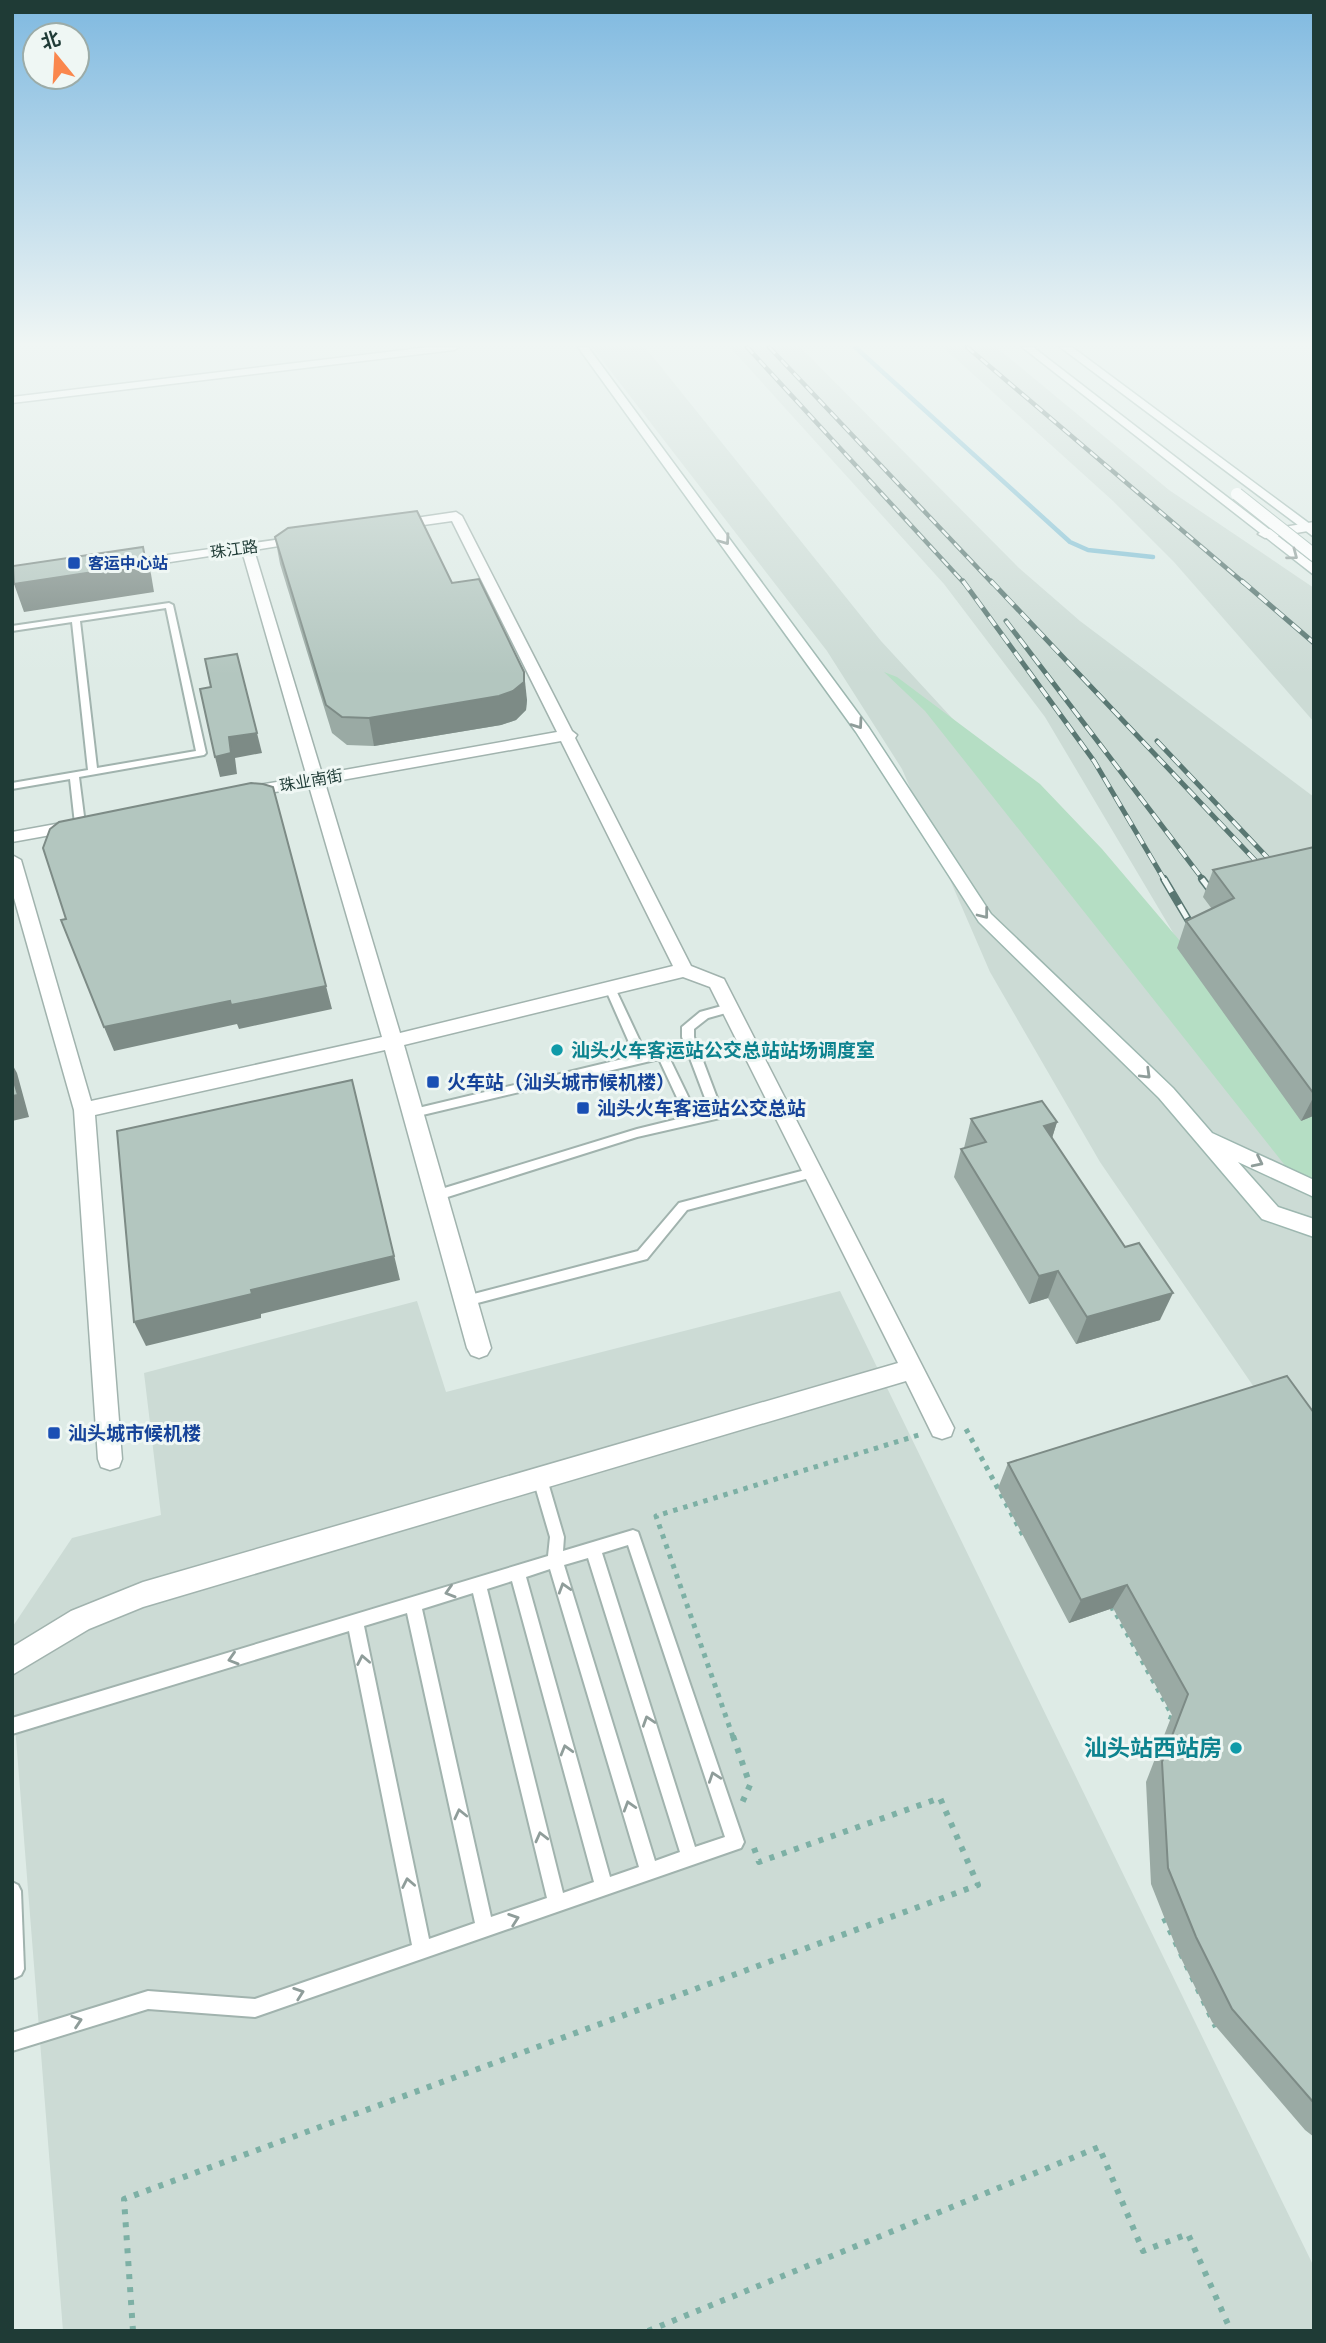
<svg xmlns="http://www.w3.org/2000/svg" width="1326" height="2343" font-family="Helvetica,'Noto Sans SC',sans-serif">
	<style>
		.built { fill: #ccdbd5 }
		.green { fill: #b5dec4 }
		.lines { fill: none; stroke-linecap: round; stroke-linejoin: round }
		.stream { stroke: #82c0d4; stroke-width: 4.5 }
		.lane-casing { stroke: #a1b3ae; stroke-width: 4 }
		.street-casing { stroke: #a1b3ae; stroke-width: 3 }
		.secondary-casing { stroke: #9db7b0; stroke-width: 3 }
		.path-far1 { stroke: #7db0a5; stroke-width: 5; stroke-dasharray: 4.5 6; stroke-linecap: butt }
		.path { stroke: #7db0a5; stroke-width: 6; stroke-dasharray: 5 8; stroke-linecap: butt }
		.lane { fill: #fff; fill-rule: evenodd }
		.street { fill: #fff; fill-rule: evenodd }
		.secondary { fill: #fff; fill-rule: evenodd }
		.rail-far2-casing { stroke: #597772; stroke-width: 4.5 }
		.rail-far1-casing { stroke: #597772; stroke-width: 5 }
		.rail-casing { stroke: #597772; stroke-width: 8 }
		.rail-far2 { stroke: #eff7f4; stroke-width: 2.5; stroke-dasharray: 9; stroke-linecap: butt }
		.rail-far1 { stroke: #eff7f4; stroke-width: 3.5; stroke-dasharray: 11; stroke-linecap: butt }
		.rail { stroke: #eff7f4; stroke-width: 5; stroke-dasharray: 15; stroke-linecap: butt }
		.secondary-bridge-casing { stroke: #9db7b0; stroke-width: 14; stroke-linecap: butt }
		.secondary-bridge { stroke: #fff; stroke-width: 12 }
		.wall { fill: #9aaaa4 }
		.shaded-wall { fill: #7d8b86 }
		.building { fill: #b3c6bf; stroke: #7d8b86; stroke-width: 2 }
		.oneway { stroke: #8f9d9a }
		.transit-dot { fill: #1a4fb4; stroke: #eff7f4; stroke-width: 2.5 }
		.culture-dot { fill: #0f9aa8; stroke: #eff7f4; stroke-width: 2.5 }
		.labels { text-anchor: middle; stroke-width: 6; stroke-linejoin: round; paint-order: stroke }
		.far-street-label { font-size: 16px; fill: #1f3b36; stroke: #eff7f4 }
		.far-transit-label { font-size: 16px; font-weight: bold; fill: #164399; stroke: #eff7f4; text-anchor: start }
		.culture-label { font-size: 19px; font-weight: bold; fill: #0d838f; stroke: #eff7f4; text-anchor: start }
		.transit-label { font-size: 19px; font-weight: bold; fill: #164399; stroke: #eff7f4; text-anchor: start }
		.near-culture-label { font-size: 23px; font-weight: bold; fill: #0d838f; stroke: #eff7f4; text-anchor: end }
	</style>
	<rect width="100%" height="100%" fill="#deebe6"/>
	<!-- built -->
	<g class="built">
		<path d="M592,347h53l236,294 258,280 42,25 -136,-229 -101,-133 -214,-237h70l219,221 61,53 234,176v678l-214,-313 -110,-190 -88,-203 -75,-118z"/>
		<path d="M943,347h53l173,143 145,98v134l-140,-160 -61,-61z"/>
		<path d="M840,1291l474,976v64h-1251l-49,-618 -1,-87 59,-88 89,-23 -17,-142 273,-72 29,91z"/>
	</g>
	<!-- green -->
	<path class="green" d="M884,672l13,5 143,107 62,65 212,250v103l-389,-491z"/>
	<g class="lines">
		<!-- stream -->
		<path class="stream" d="M855,347l215,195 18,8 65,7"/>
		<defs>
			<g id="lane">
				<path d="M169,603l4,2 33,148 -2,2 -125,22 6,47 -5,3 -5,-3 -5,-45 -58,10v-6l76,-13 -16,-148 -60,9v-5zM166,608l30,143 -99,17 -17,-147z"/>
				<path d="M610,984l5,4 31,66 16,-4 4,1 31,64 80,-18 6,4 -2,3 -144,33 -199,63 -4,-2 -2,-3 2,-3 4,-2 199,-61 49,-12 -27,-58 -245,58 -4,-1 -2,-3 2,-3 4,-1 221,-53 -30,-68z"/>
				<path d="M729,1004l4,1 2,3 -2,3 -25,7 -14,11v8l23,61 -6,4 -6,-4 -23,-61v-10l18,-15z"/>
				<path d="M813,1168l4,2 2,3 -2,3 -130,34 -40,49 -181,47 -5,-1 -2,-4 2,-4 5,-1 172,-45 41,-48z"/>
				<path d="M540,1472l5,2 2,5 17,58 -1,14 70,-21 5,2 106,310 -3,6 -486,169 -107,-8 -136,42v-18l136,-42 107,8 157,-54 -63,-314 -337,103v-16l536,-162 2,-19 -17,-58 2,-5zM628,1545l97,292 -30,10 -93,-294zM588,1558l92,294 -25,9 -91,-296zM550,1569l89,298 -29,10 -84,-300zM512,1581l82,301 -31,11 -76,-304zM473,1593l74,305 -56,19 -69,-308zM407,1613l68,310 -46,16 -65,-313z"/>
				<path d="M12,1882l6,3 3,6 3,78 -3,6 -6,3 -3,-1z"/>
			</g>
			<g id="street">
				<path d="M429,347h30l-5,3 -442,53v-6z"/>
				<path d="M456,512l6,4 110,215 5,4 -2,3 116,228 33,13 2,4 228,445 -3,8 -9,3 -9,-3 -27,-55 -763,226 -54,22 -77,46v-28l59,-36 72,-29 755,-219 -188,-376 -27,-10 -279,68 87,303 -4,7 -8,3 -8,-3 -4,-7 -82,-298 -290,65 27,344 -3,8 -9,3 -9,-3 -3,-8 -24,-349 -62,-219v-36l9,5 70,241 291,-64 -73,-251 -62,11 -8,-5 8,-5 60,-10 -65,-226 -124,19 -7,-4 7,-4 192,-27v6l-56,9 68,224 235,-42 -105,-211 -57,8 -7,-4 7,-4zM561,741l112,225 -273,67 -75,-250z"/>
				<path d="M1314,522v8l-49,8 -7,-4 7,-4z"/>
				<path d="M78,820l8,5 -2,4 -72,13v-10z"/>
			</g>
			<g id="secondary">
				<path d="M578,347h10l281,381 122,186 182,174 39,45 102,47v17l-76,-35 40,45 36,12v18l-52,-18 -103,-121 -180,-176 -123,-190z"/>
				<path d="M1022,347h11l281,217v11z"/>
				<path d="M1060,347h12l242,180v10z"/>
			</g>
		</defs>
		<!-- lane casing -->
		<use href="#lane" class="lane-casing"/>
		<!-- street casing -->
		<use href="#street" class="street-casing"/>
		<!-- secondary casing -->
		<use href="#secondary" class="secondary-casing"/>
		<!-- path-far1 -->
		<g class="path-far1">
			<path d="M966,1429l59,110"/>
			<path d="M1110,1609l3,-1 59,107 -2,5"/>
			<path d="M733,1737l-77,-221 266,-82"/>
		</g>
		<!-- path -->
		<g class="path">
			<path d="M733,1736l17,49 -8,18"/>
			<path d="M1164,1918l52,109"/>
			<path d="M133,2331l-9,-132 854,-314 -38,-87 -181,64 -5,-14"/>
			<path d="M648,2331l451,-184 44,104 45,-17 43,97"/>
		</g>
		<!-- lane -->
		<use href="#lane" class="lane"/>
		<!-- street -->
		<use href="#street" class="street"/>
		<!-- secondary -->
		<use href="#secondary" class="secondary"/>
		<defs>
			<g id="rail-far2">
				<path d="M747,347l217,236"/>
				<path d="M769,347l223,236"/>
				<path d="M967,347l277,236"/>
			</g>
			<g id="rail-far1">
				<path d="M963,581l131,180 71,120"/>
				<path d="M991,581l277,293"/>
				<path d="M1242,581l72,62"/>
				<path d="M1006,621l198,260"/>
				<path d="M1157,741l125,132"/>
			</g>
			<g id="rail">
				<path d="M1164,879l35,59"/>
				<path d="M1202,879l16,21"/>
			</g>
		</defs>
		<!-- rail-far2 casing -->
		<use href="#rail-far2" class="rail-far2-casing"/>
		<!-- rail-far1 casing -->
		<use href="#rail-far1" class="rail-far1-casing"/>
		<!-- rail casing -->
		<use href="#rail" class="rail-casing"/>
		<!-- rail-far2 -->
		<use href="#rail-far2" class="rail-far2"/>
		<!-- rail-far1 -->
		<use href="#rail-far1" class="rail-far1"/>
		<!-- rail -->
		<use href="#rail" class="rail"/>
		<defs>
			<path id="secondary-bridge" d="M1237,494l77,61"/>
		</defs>
		<!-- secondary-bridge casing -->
		<use href="#secondary-bridge" class="secondary-bridge-casing"/>
		<!-- secondary-bridge -->
		<use href="#secondary-bridge" class="secondary-bridge"/>
	</g>
	<!-- wall -->
	<g class="wall">
		<path d="M275,537l177,46 75,117 -1,10 -10,10 -15,5 -127,21 -27,-1 -15,-12 -52,-169z"/>
		<path d="M1314,847v270l-1,-1 -12,5 -124,-173 9,-27 26,-12 -9,-12 10,-27z"/>
		<path d="M971,1119l86,3 -5,16 108,182 -84,24 -28,-46 -19,6 -75,-127 7,-28 3,-1z"/>
		<path d="M1314,1413v724l-9,-7 -93,-108 -34,-70 -27,-68 -5,-102 26,-67 -59,-107 -44,15 -71,-135 10,-25z"/>
	</g>
	<!-- shaded-wall -->
	<g class="shaded-wall">
		<path d="M143,547l8,27 3,18 -130,20 -10,-28z"/>
		<path d="M524,672l3,28 -1,10 -10,10 -15,5 -127,21 -5,-28z"/>
		<path d="M257,733l5,20 -27,5 2,16 -17,3 -5,-20 14,-20z"/>
		<path d="M326,986l6,23 -93,20 -2,-5 -123,27 -10,-24 126,-26z"/>
		<path d="M12,1064l5,9 12,44 -17,4z"/>
		<path d="M352,1080l48,200 -139,34v4l-115,28 -12,-24 117,-32z"/>
		<path d="M1314,1096v19l-1,1 -12,5z"/>
		<path d="M1057,1122l-9,29 -4,-25z"/>
		<path d="M1058,1271l-10,27 -19,6 10,-28z"/>
		<path d="M1173,1293l-13,27 -84,24 11,-27z"/>
		<path d="M1127,1585l-14,23 -44,15 12,-23z"/>
	</g>
	<!-- building -->
	<g class="building">
		<path d="M417,511l35,72 27,-4 45,93v10l-11,9 -14,5 -130,22 -27,-1 -16,-12 -51,-168 13,-9z"/>
		<path d="M143,547l3,17 -132,20 -1,-18z"/>
		<path d="M237,654l20,79 -28,4 2,16 -16,4 -15,-68 11,-2 -6,-28z"/>
		<path d="M251,783l12,1 10,3 53,199 -95,19 -1,-4 -126,26 -43,-107 5,-1 -23,-71 7,-19 9,-7z"/>
		<path d="M1314,847v247l-128,-173 48,-23 -21,-28z"/>
		<path d="M12,1075l6,20 -6,1z"/>
		<path d="M352,1080l42,176 -143,34 1,4 -118,28 -17,-191z"/>
		<path d="M1042,1101l15,21 -13,4 81,121 14,-4 34,50 -86,24 -29,-46 -19,5 -78,-127 25,-7 -15,-23z"/>
		<path d="M1287,1376l27,37v690l-82,-94 -36,-72 -28,-69 -6,-106 26,-68 -61,-109 -46,15 -73,-137z"/>
	</g>
	<!-- one-way arrows -->
	<defs><path id="oneway-chevron" d="M-2-3.5L2.5 0L-2 3.5" fill="none" stroke-width="1.6" stroke-linecap="round" stroke-linejoin="round" transform="scale(1.75)"/></defs>
	<g class="oneway">
		<use href="#oneway-chevron" transform="translate(725 540) rotate(54)"/>
		<use href="#oneway-chevron" transform="translate(1293 555) rotate(37)"/>
		<use href="#oneway-chevron" transform="translate(858 724) rotate(55)"/>
		<use href="#oneway-chevron" transform="translate(984 914) rotate(52)"/>
		<use href="#oneway-chevron" transform="translate(1146 1074) rotate(44)"/>
		<use href="#oneway-chevron" transform="translate(1258 1162) rotate(26)"/>
		<use href="#oneway-chevron" transform="translate(564 1588) rotate(-107)"/>
		<use href="#oneway-chevron" transform="translate(450 1592) rotate(163)"/>
		<use href="#oneway-chevron" transform="translate(233 1659) rotate(163)"/>
		<use href="#oneway-chevron" transform="translate(363 1660) rotate(-101)"/>
		<use href="#oneway-chevron" transform="translate(648 1721) rotate(-108)"/>
		<use href="#oneway-chevron" transform="translate(566 1750) rotate(-106)"/>
		<use href="#oneway-chevron" transform="translate(714 1777) rotate(-109)"/>
		<use href="#oneway-chevron" transform="translate(629 1806) rotate(-107)"/>
		<use href="#oneway-chevron" transform="translate(460 1814) rotate(-103)"/>
		<use href="#oneway-chevron" transform="translate(541 1837) rotate(-104)"/>
		<use href="#oneway-chevron" transform="translate(408 1883) rotate(-101)"/>
		<use href="#oneway-chevron" transform="translate(514 1919) rotate(-19)"/>
		<use href="#oneway-chevron" transform="translate(299 1993) rotate(-19)"/>
		<use href="#oneway-chevron" transform="translate(77 2021) rotate(-18)"/>
	</g>
	<!-- sky -->
	<linearGradient id="sky" x2="0" y2="1"><stop stop-color="#7fb9e0"/><stop offset="0.51" stop-color="#f0f6f4"/><stop offset="1" stop-color="#f0f6f4" stop-opacity="0"/></linearGradient>
	<rect width="1326" height="675" fill="url(#sky)"/>
	<!-- markers -->
	<g class="transit-dot">
		<rect x="67" y="556" width="14" height="14" rx="3.5"/>
		<rect x="426" y="1075" width="14" height="14" rx="3.5"/>
		<rect x="576" y="1101" width="14" height="14" rx="3.5"/>
		<rect x="47" y="1426" width="14" height="14" rx="3.5"/>
	</g>
	<g class="culture-dot">
		<circle cx="557" cy="1050" r="7"/>
		<circle cx="1236" cy="1748" r="7"/>
	</g>
	<g class="labels">
		<!-- far-street labels -->
		<g class="far-street-label">
			<text transform="translate(234 549) rotate(-8)" y="6">珠江路</text>
			<text transform="translate(311 780) rotate(-10)" y="6">珠业南街</text>
		</g>
		<!-- far-transit labels -->
		<g class="far-transit-label">
			<text x="88" y="569">客运中心站</text>
		</g>
		<!-- culture labels -->
		<g class="culture-label">
			<text x="571" y="1057">汕头火车客运站公交总站站场调度室</text>
		</g>
		<!-- transit labels -->
		<g class="transit-label">
			<text x="447" y="1089">火车站（汕头城市候机楼）</text>
			<text x="597" y="1115">汕头火车客运站公交总站</text>
			<text x="68" y="1440">汕头城市候机楼</text>
		</g>
		<!-- near-culture labels -->
		<g class="near-culture-label">
			<text x="1222" y="1756">汕头站西站房</text>
		</g>
	</g>
	<!-- border -->
	<rect width="1326" height="2343" fill="none" stroke="#1f3b36" stroke-width="28"/>
	<!-- north arrow -->
	<g transform="translate(56 56) rotate(342)"><circle r="33" fill="#eff7f4" stroke="#9caca8" stroke-width="2"/>
	<path d="M0-5L12 26L0 18L-12 26Z" fill="#fa874d"/>
	<text y="-10" font-size="19" font-weight="bold" text-anchor="middle" fill="#1f3b36">北</text>
	</g>
</svg>
